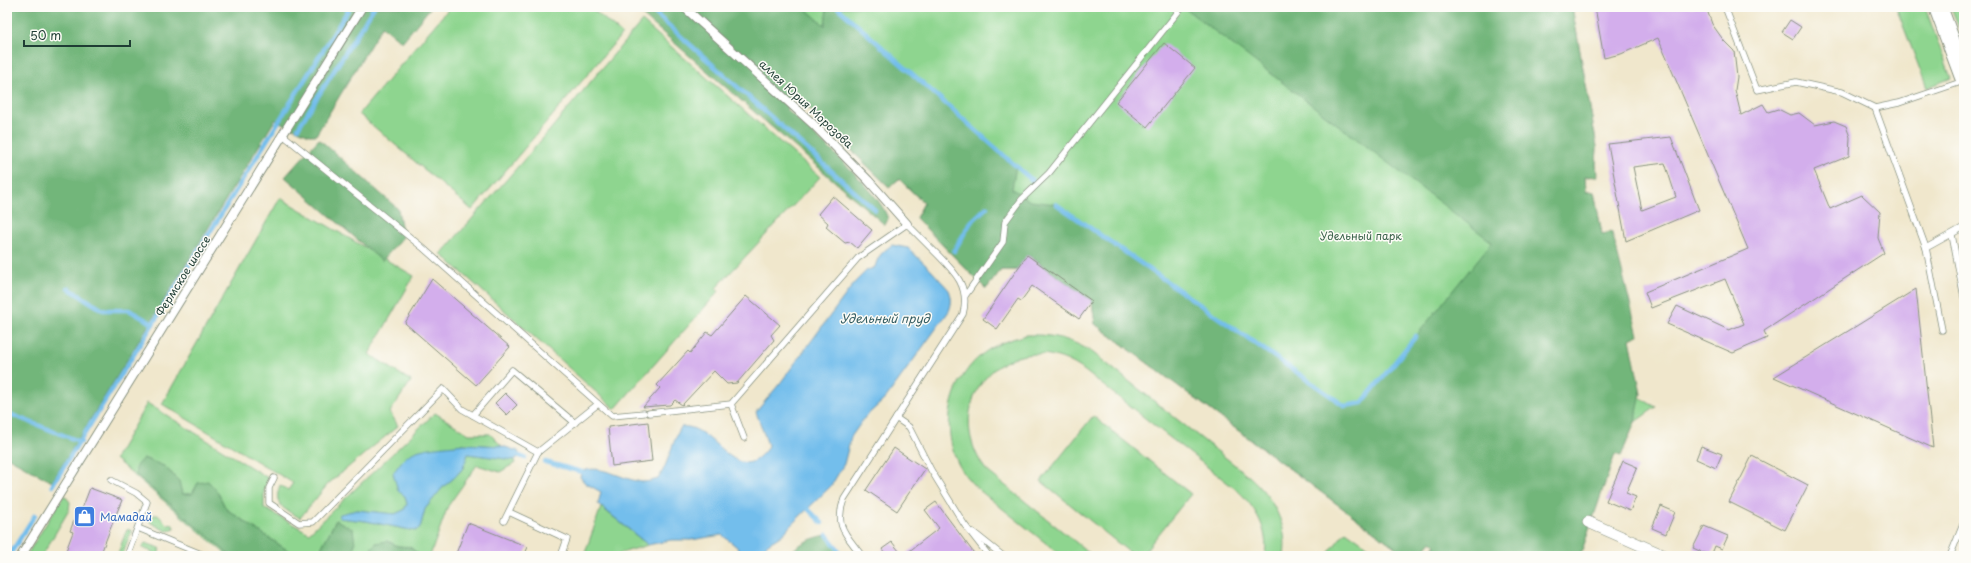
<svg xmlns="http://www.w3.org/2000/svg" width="1971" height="563" font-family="'Playpen Sans',sans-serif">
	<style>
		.green { fill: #8ed58f; stroke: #568962 }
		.forest { fill: #72b67a; stroke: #487a57 }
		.water { fill: #73beec; stroke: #497e90 }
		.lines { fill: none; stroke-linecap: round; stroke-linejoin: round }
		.stream { stroke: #73beec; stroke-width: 4.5 }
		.building { fill: #d3aeec; fill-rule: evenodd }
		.service-casing { stroke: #889280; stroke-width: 7 }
		.pedestrian-casing { stroke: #889280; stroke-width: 10 }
		.minor-casing { stroke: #889280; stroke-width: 12 }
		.primary-casing { stroke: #889280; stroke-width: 20 }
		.service { stroke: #fff; stroke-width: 5.5 }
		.pedestrian { stroke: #fff; stroke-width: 8 }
		.minor { stroke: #fff; stroke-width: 11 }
		.primary { stroke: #fff; stroke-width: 18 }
		.labels { text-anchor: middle; stroke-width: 3; stroke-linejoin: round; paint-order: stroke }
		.street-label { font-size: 11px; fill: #1f3d34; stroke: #fdfcf7 }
		.park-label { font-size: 11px; fill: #3b634b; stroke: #fdfcf7 }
		.shop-label { font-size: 11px; fill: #366cbe; stroke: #fdfcf7; text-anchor: start }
		.water-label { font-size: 12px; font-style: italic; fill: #345d62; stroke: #fdfcf7 }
	</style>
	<rect width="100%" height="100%" fill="#fdfcf7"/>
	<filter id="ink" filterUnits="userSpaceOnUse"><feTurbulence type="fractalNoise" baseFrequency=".025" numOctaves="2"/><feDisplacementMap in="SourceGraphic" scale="8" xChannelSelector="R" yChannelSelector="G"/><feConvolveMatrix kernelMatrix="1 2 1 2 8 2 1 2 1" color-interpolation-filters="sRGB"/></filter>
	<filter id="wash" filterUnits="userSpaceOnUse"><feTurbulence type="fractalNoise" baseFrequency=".012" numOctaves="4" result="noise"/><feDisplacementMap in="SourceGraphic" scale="16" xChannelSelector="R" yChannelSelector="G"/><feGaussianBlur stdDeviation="0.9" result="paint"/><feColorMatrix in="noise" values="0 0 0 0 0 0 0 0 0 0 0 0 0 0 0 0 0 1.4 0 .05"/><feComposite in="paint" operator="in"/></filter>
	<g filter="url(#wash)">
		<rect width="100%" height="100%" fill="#f0e7cc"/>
		<!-- green -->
		<g class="green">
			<path d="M450,7h140l32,27 -150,176 -113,-96z"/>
			<path d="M705,7h867l25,140 -1,17 1,12 -12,1 1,15h8l37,201 25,14 -21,15 -14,34 -6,-2 -35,102h-153l9,-11 -5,-4 -12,15h-12l-312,-232 -3,-23 -64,-46 -11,15h-16l-15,19 -70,-71 8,-15 -25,-24 -10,8z"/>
			<path d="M1896,7h29l26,71 -24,10z"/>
			<path d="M1951,7h10l3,7v27z"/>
			<path d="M642,21l178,156 -104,111 3,3 -104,118 -174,-155 103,-117z"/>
			<path d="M280,198l134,78 -45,78 42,27 -21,31 8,14 -70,58 -28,34c-15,-9 -28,-12 -20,-33l8,5 5,-7 -131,-79z"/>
			<path d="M1027,335c25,-1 44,4 65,17l158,125c22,20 39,48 34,79h-19c4,-26 -9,-48 -27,-65l-157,-123c-71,-47 -146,33 -95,102l107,86h-31l-78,-62c-9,-7 -17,-15 -23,-25 -24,-41 -10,-100 34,-123 10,-5 20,-8 32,-11z"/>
			<path d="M147,403l121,75 -4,13v17l45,25 126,-120 34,21h21l12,12 -39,-2 -21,4 -37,48 2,8 -3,6 -9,4 -38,-4 -18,8 27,3 49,10 5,-3 5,-19 18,-22 12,-10 8,-9 5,-14 46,6 1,3 -15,9 -23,-7 -29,41 -18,50h-10l-10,-9 -13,-1 -9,-5 -18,10 -1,5h-20l6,-12 -19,-24 -19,36h-21l-70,-47 -9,-18 -19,-8 -6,11h-10c-6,-24 -18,-28 -39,-36l-7,17 95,81h-3l-113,-97z"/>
			<path d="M1093,416l98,78 -50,62h-7l-93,-75z"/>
			<path d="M64,495l6,7 -1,8 -27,46h-16z"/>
			<path d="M601,507l47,38 -27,8 -3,3h-34z"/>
			<path d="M152,515h6l10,10 4,-1 2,3 -1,3 -7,1 -15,-8 -2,-3z"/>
			<path d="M127,529l5,2 -10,25h-5z"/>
			<path d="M1346,531l34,24 -54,1z"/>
			<path d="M145,543l15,5 -2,8h-6l1,-4 -11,-4z"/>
		</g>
		<!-- forest -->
		<g class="forest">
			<path d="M7,7h424l-29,35 -20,-16 -66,109h-7l-34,-15 -223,362 -45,-25z"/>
			<path d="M633,7h171l21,19 2,-19h10l179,159 -4,23 18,12 26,3 289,202 17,-3 130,-161 -309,-235h389l25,140 -1,17 1,12 -12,1 1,15h8l8,42 10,-2 26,103 -8,4 11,55 -6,28 -14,34 -6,-2 -35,102h-153l9,-11 -5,-4 -12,15h-12l-312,-232 -3,-23 -64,-46 -11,15h-16l-15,19 -70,-71 8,-15 -25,-24 -10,8 -92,-91 -11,13c24,23 94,81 102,110l-3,6z"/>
			<path d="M319,139l79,70 5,28 -21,24 -97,-84z"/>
			<path d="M143,458l21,8 15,15 3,13h10l6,-11 10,-2 9,10 9,18 70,47h-65l-95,-81v-9z"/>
			<path d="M336,520l17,9 2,15 -6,12h-32z"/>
			<path d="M827,535l16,21h-56c12,-13 24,-18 40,-21z"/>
			<path d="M388,541l9,5 13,1 10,9h-51v-5l7,-8z"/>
		</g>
		<!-- water -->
		<g class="water">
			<path d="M892,245l16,3 22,21 19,21c3,8 3,13 0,21l-64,88 -20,18 -14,20 -7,27 -13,22 -42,41c-8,14 -25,13 -30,29h-18l-4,-9 -15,-12 -31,5h-20l-23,5 -50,-41 3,-12 -16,-9 -5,-6 2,-5c15,-9 38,6 55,9 7,2 14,0 21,-2 11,-16 13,-35 23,-52 29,-5 53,54 78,30 4,-4 8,-7 9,-12l-12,-33 25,-30 74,-100 11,-11 9,-4c3,-11 7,-15 17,-22z"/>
			<path d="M463,444l39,2 16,5 2,5 -6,4 -46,-6 -5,14 -8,9 -12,10 -18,22 -5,19 -5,3 -49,-10 -27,-3 1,-4 17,-4 38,4 9,-4 3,-6 -2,-8 -7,-5 -5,-18c4,-5 9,-13 14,-17 14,-10 38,-9 56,-12z"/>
		</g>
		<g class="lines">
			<!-- stream -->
			<g class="stream">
				<path d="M648,7l227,203"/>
				<path d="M837,7l198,176"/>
				<path d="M298,128l76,-121"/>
				<path d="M1056,204l289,202 17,-3 54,-67"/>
				<path d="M954,251l17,-29 16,-15"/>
				<path d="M68,288l35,22h26l24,14"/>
				<path d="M7,413l74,29"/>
				<path d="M520,456l5,2"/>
				<path d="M545,462l37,10"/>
				<path d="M52,486l298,-479"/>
				<path d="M808,509l14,14"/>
				<path d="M827,535l16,21"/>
				<path d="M9,556l26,-41"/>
			</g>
		</g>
		<g id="blocks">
			<!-- building -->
			<g class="building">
				<path d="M1595,7h111l6,17 12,17 10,10 3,26 -2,13 6,25 22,-11 5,8 10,-3 12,6 9,-2 16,12 19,-4 12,5 4,11 -1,19 -35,14 16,39 32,-14 18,17 -2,26 6,15 -120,78 3,7 -34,15 -66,-29 10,-18 52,24 15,-6 -19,-45 -74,29 -6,-16 103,-43 -90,-211 -37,16 -17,4z"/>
				<path d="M1790,20l11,7 -8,12 -11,-7z"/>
				<path d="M1164,43l31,25 -48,59 -31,-25z"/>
				<path d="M1671,137l28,73 -73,31 -18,-97zM1665,163l11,34 -34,13 -9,-43z"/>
				<path d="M833,196l39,34 -15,18 -7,-6 -5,1 -19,-16 2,-4 -10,-9z"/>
				<path d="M1027,255l65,46 -13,18 -47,-33 -11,15 -3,-2 -21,30 -14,-10z"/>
				<path d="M432,279l78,68 -34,38 -71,-62z"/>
				<path d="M1916,289l17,159 -159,-71z"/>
				<path d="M746,296l34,29 -9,10 3,5 -37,43 -10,1 -13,-13 -32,34 -7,-5 -5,5 -27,2 17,-19 -3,-3 31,-34 2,2 17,-21 5,3z"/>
				<path d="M505,393l12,12 -10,10 -12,-12z"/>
				<path d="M648,422l4,39 -40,5 -4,-39z"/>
				<path d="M1701,446l21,8 -6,14 -20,-9z"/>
				<path d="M894,448l31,21 -28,42 -31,-21z"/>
				<path d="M1752,456l56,29 -23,45 -56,-28z"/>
				<path d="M1623,461l14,6 -11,26 10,4 -6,14 -24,-10z"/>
				<path d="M90,488l32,12 -11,27 -11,29h-36l9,-24 -3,-1 5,-13 3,1z"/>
				<path d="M936,502l40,54h-89l-5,-7 10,-7 11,14 36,-28 -14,-18z"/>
				<path d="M1661,506l14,6 -9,22 -14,-6z"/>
				<path d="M468,523l60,24 -4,9h-69z"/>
				<path d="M1704,526l24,10 -6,13 -7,-3 -4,10 -18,-8z"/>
			</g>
		</g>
	</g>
	<g filter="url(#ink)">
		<use href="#blocks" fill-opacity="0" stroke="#889280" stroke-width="1"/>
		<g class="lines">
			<defs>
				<g id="service">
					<path d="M1725,7l32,83 39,-8 46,10 33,16 51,140 16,82"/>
					<path d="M1875,108l24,-5 65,-22"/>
					<path d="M283,135l139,112 190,169 32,-3"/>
					<path d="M1952,235l12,62"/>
					<path d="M1926,248l38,-21"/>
					<path d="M965,296l38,-54 2,-20 17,-23 27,-26 133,-166"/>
					<path d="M731,404l13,34"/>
					<path d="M649,413l82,-9 127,-146 49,-34c10,10 20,20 31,31 17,17 32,32 25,59l-119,185c-10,28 2,35 18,57"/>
					<path d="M473,415l39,-45 63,53"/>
					<path d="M896,418l13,9 22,43 33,54 25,32"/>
					<path d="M274,478l-5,10v15l30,20 14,-1 130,-133 19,20 76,43"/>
					<path d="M111,480l25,13 11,9 -20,54"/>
					<path d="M509,512l58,27 -6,17"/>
					<path d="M504,521l34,-69 60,-48"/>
					<path d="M138,528l68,28"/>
					<path d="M973,532l30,24"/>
					<path d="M1950,556l14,-34"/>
				</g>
				<g id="pedestrian">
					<path d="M684,7l129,117 55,56 39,44"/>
					<path d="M21,556l341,-549"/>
				</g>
				<path id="minor" d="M1588,522l77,34"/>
				<path id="primary" d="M1938,7l26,70"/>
			</defs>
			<!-- service casing -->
			<use href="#service" class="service-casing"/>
			<!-- pedestrian casing -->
			<use href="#pedestrian" class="pedestrian-casing"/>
			<!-- minor casing -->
			<use href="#minor" class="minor-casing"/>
			<!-- primary casing -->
			<use href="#primary" class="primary-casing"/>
			<!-- service -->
			<use href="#service" class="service"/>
			<!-- pedestrian -->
			<use href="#pedestrian" class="pedestrian"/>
			<!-- minor -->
			<use href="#minor" class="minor"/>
			<!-- primary -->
			<use href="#primary" class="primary"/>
		</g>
	</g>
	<!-- icons -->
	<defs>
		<symbol id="shop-square" viewBox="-11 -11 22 22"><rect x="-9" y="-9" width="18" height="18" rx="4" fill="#3f7fe0" stroke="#fdfcf7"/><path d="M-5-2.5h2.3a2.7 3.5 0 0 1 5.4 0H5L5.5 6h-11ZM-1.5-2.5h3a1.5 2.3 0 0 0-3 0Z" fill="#fff"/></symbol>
	</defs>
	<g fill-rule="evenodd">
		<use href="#shop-square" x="72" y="504" width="25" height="25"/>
	</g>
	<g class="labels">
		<!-- street labels -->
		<g class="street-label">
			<text transform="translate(806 104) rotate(43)" y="4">аллея Юрия Морозова</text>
			<text transform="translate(183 276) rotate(-58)" y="4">Фермское шоссе</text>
		</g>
		<!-- park labels -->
		<g class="park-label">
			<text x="1361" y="240">Удельный парк</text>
		</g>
		<!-- shop labels -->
		<g class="shop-label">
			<text x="100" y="521">Мамадай</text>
		</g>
		<!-- water labels -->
		<g class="water-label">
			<text x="885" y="323">Удельный пруд</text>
		</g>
	</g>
	<!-- margin -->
	<rect width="1971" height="563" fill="none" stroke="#fdfcf7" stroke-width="24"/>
	<!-- scale -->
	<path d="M24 40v6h106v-6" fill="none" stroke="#1f3d34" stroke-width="2"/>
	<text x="30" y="40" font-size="12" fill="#1f3d34" stroke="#fdfcf7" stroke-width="3" paint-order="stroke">50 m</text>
</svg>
